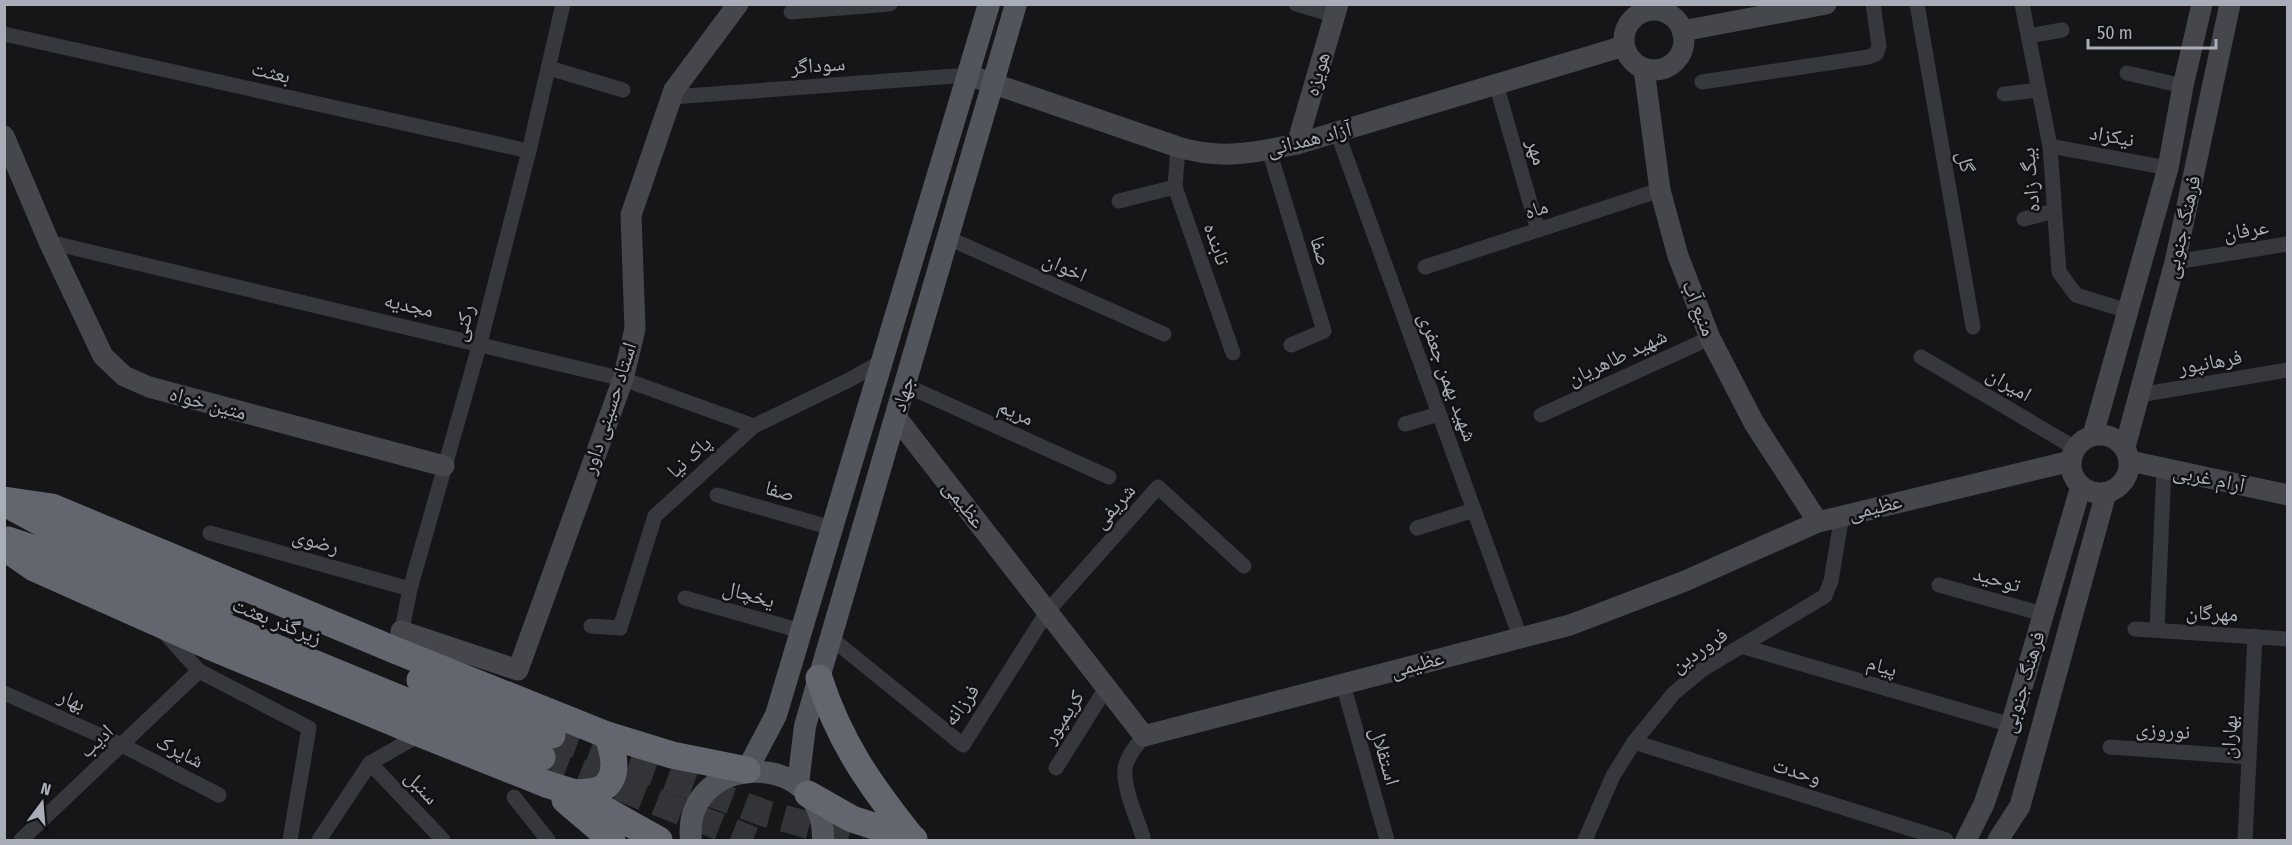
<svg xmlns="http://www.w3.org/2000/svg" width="2292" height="845" font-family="'Fira Sans Condensed','Noto Naskh Arabic',sans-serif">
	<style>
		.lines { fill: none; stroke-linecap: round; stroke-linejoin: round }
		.highway-tunnel { stroke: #333438; stroke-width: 27; stroke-dasharray: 27 14; stroke-linecap: butt }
		.street { stroke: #37383d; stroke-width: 15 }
		.secondary { stroke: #45474d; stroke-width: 21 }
		.primary { stroke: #53555c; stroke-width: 22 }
		.highway { stroke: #63666e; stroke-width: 27 }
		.labels { text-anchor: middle; stroke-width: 5; stroke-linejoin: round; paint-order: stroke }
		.street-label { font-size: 21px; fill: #a8adb8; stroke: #111113 }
	</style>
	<rect width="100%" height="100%" fill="#161618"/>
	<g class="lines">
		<!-- highway-tunnel -->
		<g class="highway-tunnel">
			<path d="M552,735l212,78 99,27"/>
			<path d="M542,757l211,83"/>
		</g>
		<!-- street -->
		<g class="street">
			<path d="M1296,4l38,11"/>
			<path d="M1661,4l2,8"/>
			<path d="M1917,4l56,323"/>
			<path d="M2022,4l28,142 9,126 17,23 52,16"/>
			<path d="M791,12l99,-8"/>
			<path d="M4,34l525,117"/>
			<path d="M2029,36l33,-6"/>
			<path d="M549,68l74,22"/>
			<path d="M2127,73l56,13"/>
			<path d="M1702,82l166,-25 8,-3 3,-8 -6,-42"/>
			<path d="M1496,84l42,146"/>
			<path d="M2004,94l35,-4"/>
			<path d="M672,97l296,-22"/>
			<path d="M1337,132l183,505"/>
			<path d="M2050,146l118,22"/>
			<path d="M1178,147l-3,40 58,166"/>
			<path d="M1269,150l55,181 -33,14"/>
			<path d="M1119,201l56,-14"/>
			<path d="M2024,219l30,-8"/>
			<path d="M948,238l216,96"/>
			<path d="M49,242l574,137 131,47"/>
			<path d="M2175,262l113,-18"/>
			<path d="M1425,267l235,-77"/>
			<path d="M1921,357l154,91"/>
			<path d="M905,385l204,92"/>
			<path d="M2139,395l149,-25"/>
			<path d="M1541,415l169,-77"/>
			<path d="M1405,424l34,-10"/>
			<path d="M717,495l115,33"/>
			<path d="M1417,528l57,-18"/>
			<path d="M210,533l200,56"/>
			<path d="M1939,585l104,29"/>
			<path d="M685,598l116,33"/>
			<path d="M591,626l29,2 35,-112 99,-90 95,-46 32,-18"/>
			<path d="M2135,629l153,10"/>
			<path d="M2157,630l7,-162"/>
			<path d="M164,632l35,39 110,57 -19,112"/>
			<path d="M831,638l132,107 84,-133 111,-125 86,79"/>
			<path d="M400,639l10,-50 70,-246 49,-192 34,-147"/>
			<path d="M1741,646l270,79"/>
			<path d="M1343,684l44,156"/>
			<path d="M4,693l118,52 97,50"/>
			<path d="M1634,742l312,98"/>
			<path d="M2110,747l139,10"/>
			<path d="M370,763l73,77"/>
			<path d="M1056,768l50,-80"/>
			<path d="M514,797l34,43"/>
			<path d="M1143,837c-6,-19 -20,-49 -18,-68 1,-12 12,-24 19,-33"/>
			<path d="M21,840l178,-169"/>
			<path d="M319,840l51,-77 51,-29"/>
			<path d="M1585,840l28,-64 21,-34 40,-49 29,-24 122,-73 6,-15 11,-66"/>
			<path d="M2245,840l10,-204"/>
		</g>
		<!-- secondary -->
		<g class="secondary">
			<circle cx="1654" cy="40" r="30"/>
			<path d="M1682,31l144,-27"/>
			<path d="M1644,69l16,121 18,66 32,82 44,85 64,99"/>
			<path d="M968,75l210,72c44,13 75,6 119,-3l327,-98"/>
			<path d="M4,136l45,106 54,114 21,20 25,11 295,79"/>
			<path d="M1297,144l41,-140"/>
			<path d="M896,417l248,319 426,-111 115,-44 133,-59 253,-61"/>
			<circle cx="2100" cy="464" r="29"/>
			<path d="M2093,435l75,-267 15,-82 19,-82"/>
			<path d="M2125,447l50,-185 55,-258"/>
			<path d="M2130,461l158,34"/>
			<path d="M401,631l117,39 105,-291 12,-50 -4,-114 43,-125 64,-86"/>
			<path d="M1966,840l18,-36 27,-79 70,-239"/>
			<path d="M1998,840l22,-34 86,-313"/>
		</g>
		<!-- primary -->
		<g class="primary">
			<path d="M747,770l29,-55 213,-711"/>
			<path d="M798,784l7,-58 211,-722"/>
			<path d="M691,840c-9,-88 134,-94 132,0"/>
		</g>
		<!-- highway -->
		<g class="highway">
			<path d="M4,500l48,7 345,144 210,84 65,20 75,15"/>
			<path d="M14,508l37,20 178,73"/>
			<path d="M8,540l33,11 501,206"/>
			<path d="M4,547l30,21 175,78 212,88 125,50 29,9 84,47"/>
			<path d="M819,678c21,65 51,107 93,160"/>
			<path d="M420,680l132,55"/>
			<path d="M575,793c7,-1 16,0 24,-3 22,-9 15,-38 8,-55"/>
			<path d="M808,794l44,25 62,20"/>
			<path d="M565,800l47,40"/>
		</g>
	</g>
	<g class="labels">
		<!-- street labels -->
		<g class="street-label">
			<text transform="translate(818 65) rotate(-4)" y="7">سوداگر</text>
			<text transform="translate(271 72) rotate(13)" y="7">بعثت</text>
			<text transform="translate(1317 74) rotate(-74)" y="7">هویزه</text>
			<text transform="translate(2112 136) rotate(10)" y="7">نیکزاد</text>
			<text transform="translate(1309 139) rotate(-14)" y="7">آزاد همدانی</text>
			<text transform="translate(1537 152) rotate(74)" y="7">مهر</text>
			<text transform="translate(1966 162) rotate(80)" y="7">گل</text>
			<text transform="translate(2030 180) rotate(-95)" y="7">بیگ زاده</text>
			<text transform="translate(1536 209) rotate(-18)" y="7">ماه</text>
			<text transform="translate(2182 227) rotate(-77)" y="7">فرهنگ جنوبی</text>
			<text transform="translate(2246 230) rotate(-9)" y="7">عرفان</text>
			<text transform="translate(1217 244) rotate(71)" y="7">تابنده</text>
			<text transform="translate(1321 251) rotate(73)" y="7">صفا</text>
			<text transform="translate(1065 267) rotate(24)" y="7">اخوان</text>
			<text transform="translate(409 305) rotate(13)" y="7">مجدیه</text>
			<text transform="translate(1699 308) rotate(68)" y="7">منبع آب</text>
			<text transform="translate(463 323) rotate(-75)" y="7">رکنی</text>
			<text transform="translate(1617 357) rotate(-25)" y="7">شهید طاهریان</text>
			<text transform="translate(2210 362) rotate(-10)" y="7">فرهانپور</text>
			<text transform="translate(1448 377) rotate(70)" y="7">شهید بهمن جعفری</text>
			<text transform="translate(2009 384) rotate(30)" y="7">امیران</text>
			<text transform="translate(903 394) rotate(-74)" y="7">جهاد</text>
			<text transform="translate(208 403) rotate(15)" y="7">متین خواه</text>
			<text transform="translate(609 408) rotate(-72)" y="7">استاد حسینی داور</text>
			<text transform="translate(1016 412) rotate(24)" y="7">مریم</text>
			<text transform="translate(689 457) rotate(-42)" y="7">پاک نیا</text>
			<text transform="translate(2209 478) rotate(12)" y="7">آرام غربی</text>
			<text transform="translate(780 491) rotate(16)" y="7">صفا</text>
			<text transform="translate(964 504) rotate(52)" y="7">عظیمی</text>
			<text transform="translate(1114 506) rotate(-48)" y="7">شریفی</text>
			<text transform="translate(1875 507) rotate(-13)" y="7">عظیمی</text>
			<text transform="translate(316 541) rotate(16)" y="7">رضوی</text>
			<text transform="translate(1997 579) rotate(16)" y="7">توحید</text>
			<text transform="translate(749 594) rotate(16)" y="7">یخچال</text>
			<text transform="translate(2212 613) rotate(3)" y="7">مهرگان</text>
			<text transform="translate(277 621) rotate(22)" y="7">زیرگذر بعثت</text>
			<text transform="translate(1699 650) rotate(-34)" y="7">فروردین</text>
			<text transform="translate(1417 664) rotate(-15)" y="7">عظیمی</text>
			<text transform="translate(1882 666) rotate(16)" y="7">پیام</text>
			<text transform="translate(2023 682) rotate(-73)" y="7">فرهنگ جنوبی</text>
			<text transform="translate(72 700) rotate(24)" y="7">بهار</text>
			<text transform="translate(961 705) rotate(-54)" y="7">فرزانه</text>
			<text transform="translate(1063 717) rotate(-57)" y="7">کریمپور</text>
			<text transform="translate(2163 730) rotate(4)" y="7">نوروزی</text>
			<text transform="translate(2229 737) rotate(-87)" y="7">بهاران</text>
			<text transform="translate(96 741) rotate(-43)" y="7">ادیب</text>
			<text transform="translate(180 751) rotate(27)" y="7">شاپرک</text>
			<text transform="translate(1385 756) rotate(74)" y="7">استقلال</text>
			<text transform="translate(1797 771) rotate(17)" y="7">وحدت</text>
			<text transform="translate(422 787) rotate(47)" y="7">سنبل</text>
		</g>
	</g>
	<!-- border -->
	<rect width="2292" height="845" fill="none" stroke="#a8adb8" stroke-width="12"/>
	<!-- north arrow -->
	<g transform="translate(42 803) rotate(16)" stroke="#111113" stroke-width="4.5" paint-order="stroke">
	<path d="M0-4.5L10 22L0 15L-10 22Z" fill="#a8adb8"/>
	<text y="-9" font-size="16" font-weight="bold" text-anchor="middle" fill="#a8adb8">N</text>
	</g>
	<!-- scale -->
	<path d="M2088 39v9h128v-9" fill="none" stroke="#a8adb8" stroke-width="3"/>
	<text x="2097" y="39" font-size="18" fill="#a8adb8" stroke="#111113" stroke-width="4.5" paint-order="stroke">50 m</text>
</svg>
